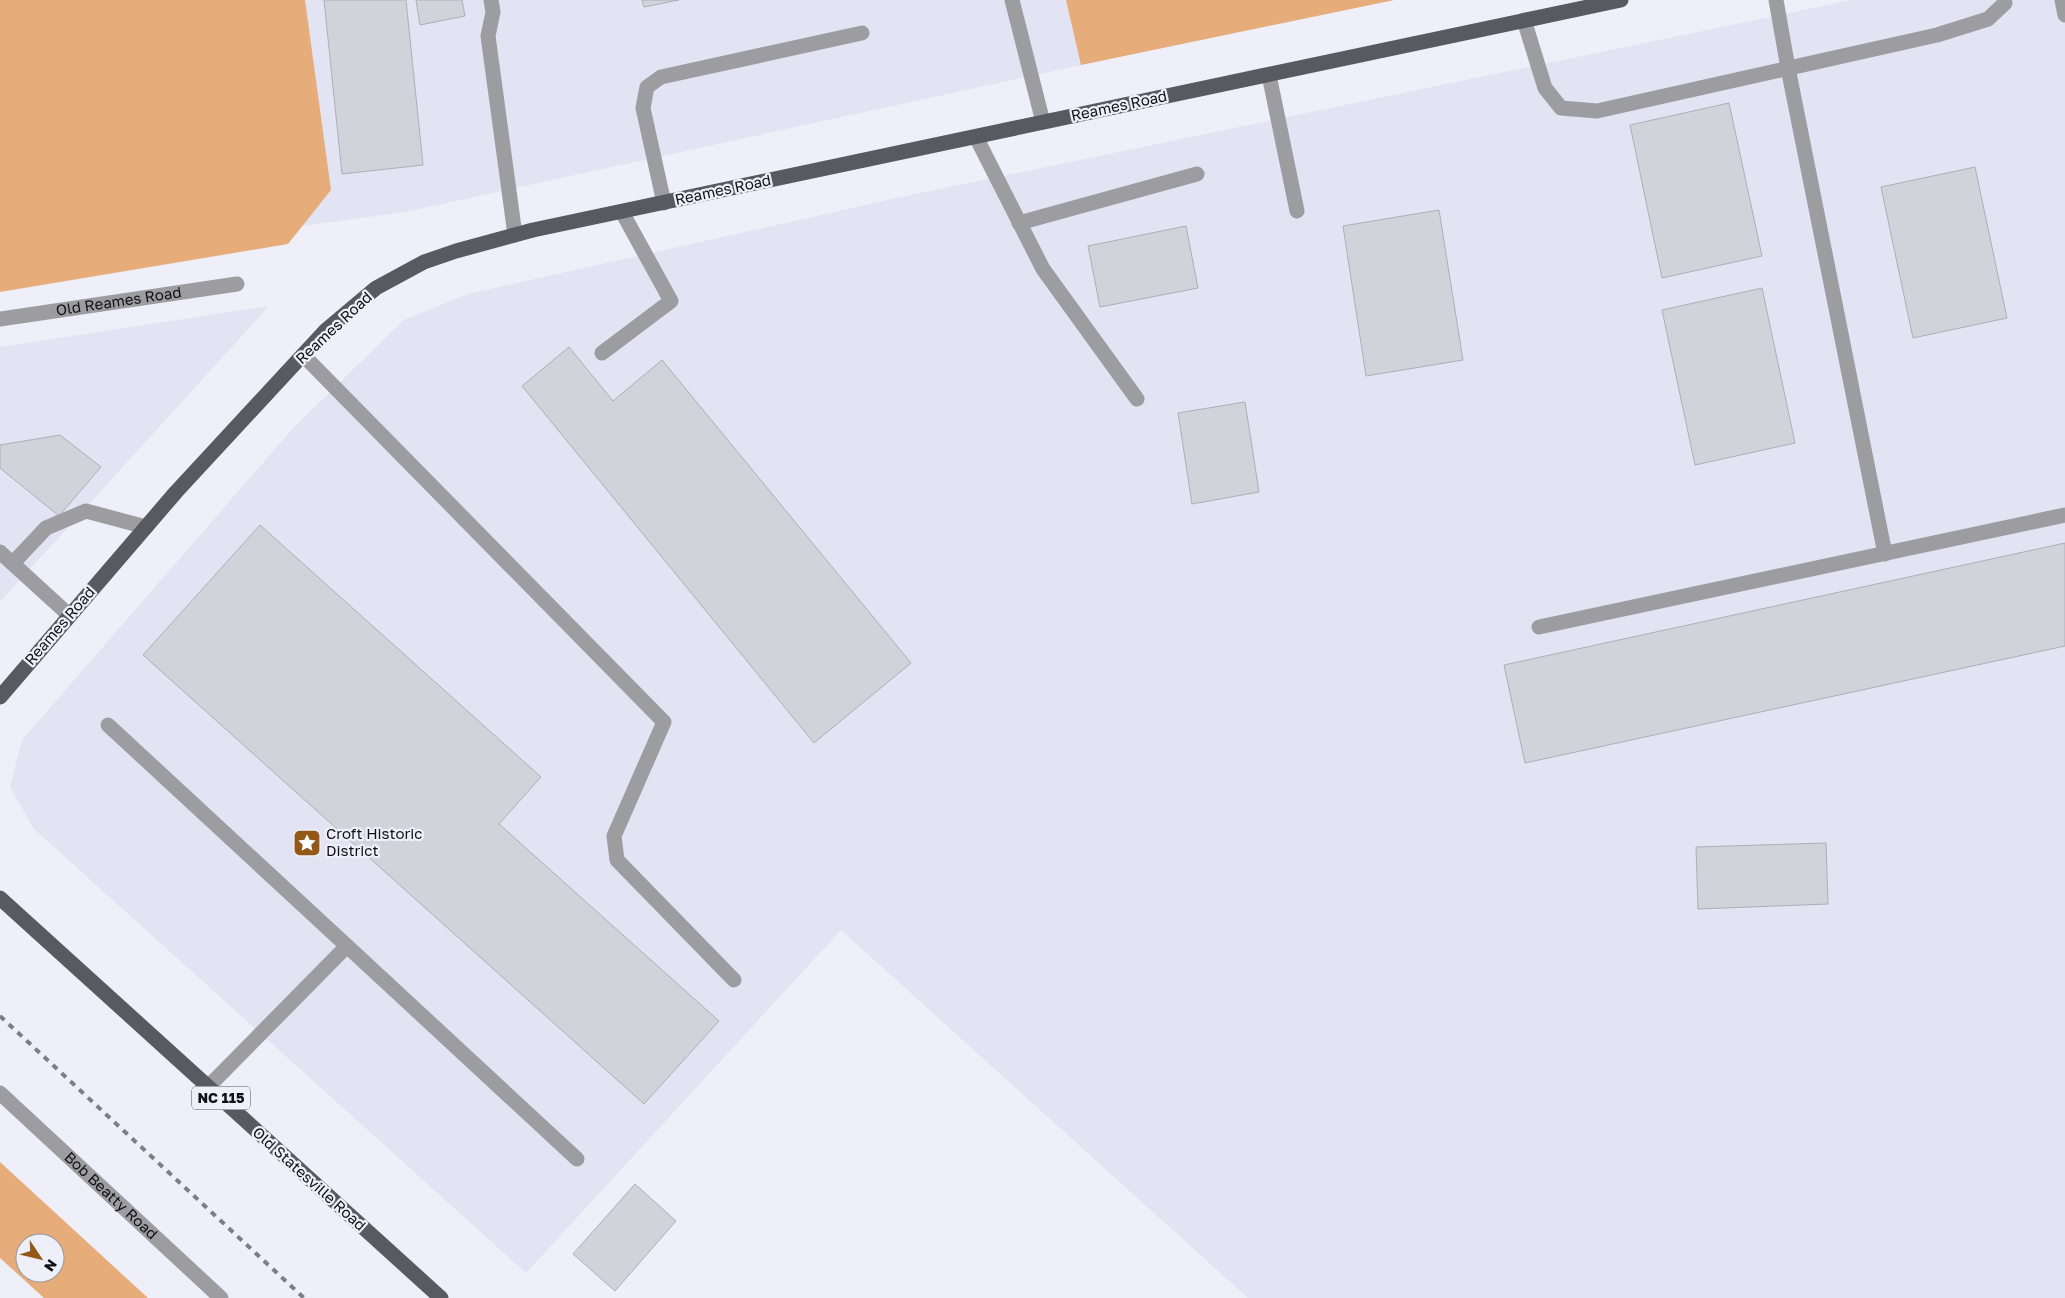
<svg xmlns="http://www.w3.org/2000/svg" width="2065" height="1298" font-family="'Golos Text',sans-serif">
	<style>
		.built { fill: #e2e3f3 }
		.forest { fill: #e6ad7b; fill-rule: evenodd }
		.building { fill: #d2d2db; stroke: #adaeb7 }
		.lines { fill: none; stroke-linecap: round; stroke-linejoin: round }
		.minor { stroke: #9d9da1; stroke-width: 15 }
		.major { stroke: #595a60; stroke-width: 15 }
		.rail { stroke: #7d7d83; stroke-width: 4; stroke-dasharray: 6 6; stroke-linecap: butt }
		.labels { text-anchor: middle; stroke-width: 4.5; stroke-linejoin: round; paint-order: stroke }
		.shield { fill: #efeff9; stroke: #545459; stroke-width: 1 }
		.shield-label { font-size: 14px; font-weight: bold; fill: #111114 }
		.street-label { font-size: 15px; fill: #111114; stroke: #efeff9 }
		.poi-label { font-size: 15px; fill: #111114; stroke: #efeff9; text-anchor: start }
	</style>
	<rect width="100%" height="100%" fill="#efeff9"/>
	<!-- built -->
	<g class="built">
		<path d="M0,0h1394l-313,65 -676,147 -140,19z"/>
		<path d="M1852,0h213v1298h-817l-407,-368 -315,343 -492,-444 -24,-42 12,-47 273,-314 109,-106 64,-26 433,-97z"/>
		<path d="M269,306l-269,296v-255z"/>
	</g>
	<!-- forest -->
	<g class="forest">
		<path d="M0,0h305l26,190 -43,54 -288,48z"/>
		<path d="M1066,0h328l-313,65z"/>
		<path d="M0,1162l148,136h-104l-44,-40zM25,1243h30v30h-30z"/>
	</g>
	<!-- building -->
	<g class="building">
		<path d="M324,0h82l17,165 -81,9z"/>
		<path d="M416,0h46l3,16 -45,9z"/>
		<path d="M642,0h37l-35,7z"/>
		<path d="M1729,103l33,153 -100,22 -32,-153z"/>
		<path d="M1975,167l32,151 -94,20 -32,-151z"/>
		<path d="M1439,210l24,150 -97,16 -23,-150z"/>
		<path d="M1186,226l12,62 -98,19 -12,-61z"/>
		<path d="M1762,288l33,155 -100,22 -33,-155z"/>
		<path d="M569,347l44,54 49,-41 249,303 -97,80 -292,-357z"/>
		<path d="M1245,402l14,90 -67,12 -14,-91z"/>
		<path d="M60,435l41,32 -42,49 -59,-48v-23z"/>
		<path d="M260,525l281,252 -42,47 220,197 -75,83 -501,-449z"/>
		<path d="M2065,543v103l-540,117 -21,-98z"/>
		<path d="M1826,843l2,61 -130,5 -2,-62z"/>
		<path d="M635,1184l41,37 -61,70 -42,-37z"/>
	</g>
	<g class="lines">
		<!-- minor -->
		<g class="minor">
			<path d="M491,0l2,12 -5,24 27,199"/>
			<path d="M1012,0l31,122"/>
			<path d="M1776,0l12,68 97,486"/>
			<path d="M2062,0l3,15"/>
			<path d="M1524,20l21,68 16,20 36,3 340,-76 51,-16 17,-16 -1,-3"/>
			<path d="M1269,75l28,136"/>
			<path d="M976,137l67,132 94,130"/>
			<path d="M664,203l-21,-95 4,-21 14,-10 201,-44"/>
			<path d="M1019,223l178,-49"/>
			<path id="s1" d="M0,319l237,-35"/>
			<path d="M602,353l69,-52 -49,-89"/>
			<path d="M303,355l361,367 -50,114 3,24 117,120"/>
			<path d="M0,552l69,63"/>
			<path d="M13,563l33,-35 40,-17 60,16"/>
			<path d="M1539,627l526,-112"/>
			<path d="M108,725l239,221"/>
			<path d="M208,1087l139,-141 230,213"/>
			<path id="s2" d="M0,1093l221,205"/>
		</g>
		<!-- major -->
		<g class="major">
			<path d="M0,697l176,-205 149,-161 51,-43 48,-26 32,-11 77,-21 1088,-230"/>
			<path d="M0,898l441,400"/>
		</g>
		<!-- rail -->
		<path class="rail" d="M0,1016l304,282"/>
	</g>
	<!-- icons -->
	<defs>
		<symbol id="sight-square" viewBox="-11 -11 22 22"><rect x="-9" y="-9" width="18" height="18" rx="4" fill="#935818" stroke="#efeff9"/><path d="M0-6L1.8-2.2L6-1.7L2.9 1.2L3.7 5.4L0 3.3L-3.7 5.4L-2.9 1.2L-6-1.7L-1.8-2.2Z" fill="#fff"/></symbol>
	</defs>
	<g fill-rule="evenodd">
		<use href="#sight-square" x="291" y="827" width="32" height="32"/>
	</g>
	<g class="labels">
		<!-- shield labels -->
		<rect class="shield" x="192" y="1086.5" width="58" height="23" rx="4"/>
		<g class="shield-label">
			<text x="221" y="1103">NC 115</text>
		</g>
		<!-- street labels -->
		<g class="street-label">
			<text transform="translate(1119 106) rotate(-12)" y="5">Reames Road</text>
			<text transform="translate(723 190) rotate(-12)" y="5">Reames Road</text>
			<text dy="5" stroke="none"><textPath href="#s1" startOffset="120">Old Reames Road</textPath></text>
			<text transform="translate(334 328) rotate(-43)" y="5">Reames Road</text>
			<text transform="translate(60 626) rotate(-49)" y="5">Reames Road</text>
			<text transform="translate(309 1179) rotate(42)" y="5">Old Statesville Road</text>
			<text dy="5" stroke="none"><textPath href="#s2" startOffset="151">Bob Beatty Road</textPath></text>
		</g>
		<!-- poi labels -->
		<g class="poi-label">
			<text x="326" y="839">Croft Historic<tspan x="326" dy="17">District</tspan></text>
		</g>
	</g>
	<!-- north arrow -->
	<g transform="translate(40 1258) rotate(125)"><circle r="24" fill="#efeff9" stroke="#96969d"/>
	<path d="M0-4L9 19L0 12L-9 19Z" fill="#935818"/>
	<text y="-8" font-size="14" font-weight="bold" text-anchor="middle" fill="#111114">N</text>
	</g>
</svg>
